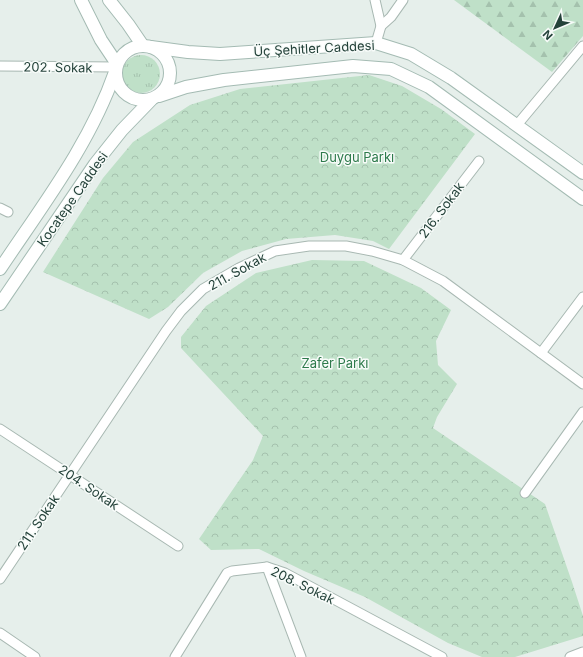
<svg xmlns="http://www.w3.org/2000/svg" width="583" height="657" font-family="Inter,sans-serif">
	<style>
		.grass { fill: url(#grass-tufts) }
		.forest { fill: url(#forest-firs) }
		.park { fill: url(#park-crowns) }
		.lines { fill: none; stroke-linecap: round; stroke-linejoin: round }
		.street-casing { stroke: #a8b8b2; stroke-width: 11 }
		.secondary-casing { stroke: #a4bbb3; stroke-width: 14 }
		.street { stroke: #fff; stroke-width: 9 }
		.secondary { stroke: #fff; stroke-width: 12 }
		.labels { text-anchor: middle; stroke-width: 3; stroke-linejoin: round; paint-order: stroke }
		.street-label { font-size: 13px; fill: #24423a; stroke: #f7fbf9 }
		.park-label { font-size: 13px; fill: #2d7a4b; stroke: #f7fbf9 }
	</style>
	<defs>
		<pattern id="grass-tufts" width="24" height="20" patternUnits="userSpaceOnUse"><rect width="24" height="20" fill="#bfe0c8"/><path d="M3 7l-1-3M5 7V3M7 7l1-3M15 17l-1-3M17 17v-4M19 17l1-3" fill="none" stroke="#a4c1ad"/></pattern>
		<pattern id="forest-firs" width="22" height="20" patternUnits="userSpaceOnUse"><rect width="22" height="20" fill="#bfe0c8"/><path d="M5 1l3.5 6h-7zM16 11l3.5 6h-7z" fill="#a4c1ad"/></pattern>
		<pattern id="park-crowns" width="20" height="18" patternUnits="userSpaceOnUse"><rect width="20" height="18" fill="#bfe0c8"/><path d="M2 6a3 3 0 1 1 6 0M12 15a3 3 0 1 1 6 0" fill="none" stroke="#a4c1ad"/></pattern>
	</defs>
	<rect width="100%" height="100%" fill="#e6efeb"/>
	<!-- grass -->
	<circle class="grass" cx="141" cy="74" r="19"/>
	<!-- forest -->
	<path class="forest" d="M454,0h129v36l-31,36z"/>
	<!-- park -->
	<g class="park">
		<path d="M369,75l33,11 39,23 34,25 -86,115 -16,-8 -38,-6 -49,4 -44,12 -39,22 -35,34 -19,12 -106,-47 60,-94 30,-36 57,-37 50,-16z"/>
		<path d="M312,260l52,1 57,27 30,22 -15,31 2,24 19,19 -20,33 -4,11 112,76 27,78 11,34v20l-68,21h-33l-34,-14 -83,-46 -61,-26 -45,-22 -48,1 -12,-11 54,-79 10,-24 -82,-88v-11l25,-31 50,-33z"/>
	</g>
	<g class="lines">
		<defs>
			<g id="street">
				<path d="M375,0l6,26"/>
				<path d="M376,43l5,-17 10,-9 12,-17"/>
				<path d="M0,66l116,1"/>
				<path d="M517,125l66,-79"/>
				<path d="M0,208l8,4"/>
				<path d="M403,260l76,-99"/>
				<path d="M541,353l42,-56"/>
				<path d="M0,429l178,117"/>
				<path d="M525,493l58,-81"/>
				<path d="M267,567l34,90"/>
				<path d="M0,579l166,-248 15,-20 22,-22 36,-21 36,-17 34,-5h37l26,5 31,9 40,21 140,103"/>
				<path d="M0,633l35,24"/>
				<path d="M175,657l52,-84 5,-2 35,-4 18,6 157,84"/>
				<path d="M570,657l13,-5"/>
			</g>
			<g id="secondary">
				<path d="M81,0l20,40 16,24"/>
				<path d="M109,0l19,24 15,22"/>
				<circle cx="143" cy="73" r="27"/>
				<path d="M151,47l37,5 32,2 156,-11 35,11 40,24 132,95"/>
				<path d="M159,96l27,-9 38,-7 129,-14 38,3 38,18 154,112"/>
				<path d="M0,269c42,-63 90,-125 115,-197"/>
				<path d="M0,304l95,-140 27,-34 29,-30"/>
			</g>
		</defs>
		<!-- street casing -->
		<use href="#street" class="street-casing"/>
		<!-- secondary casing -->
		<use href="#secondary" class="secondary-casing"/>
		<!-- street -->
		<use href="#street" class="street"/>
		<!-- secondary -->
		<use href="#secondary" class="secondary"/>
	</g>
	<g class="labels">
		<!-- street labels -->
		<g class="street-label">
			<text transform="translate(314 48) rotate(-3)" y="5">Üç Şehitler Caddesi</text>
			<text transform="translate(58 67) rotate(1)" y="5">202. Sokak</text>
			<text transform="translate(72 199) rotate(-55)" y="5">Kocatepe Caddesi</text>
			<text transform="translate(441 210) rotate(-53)" y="5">216. Sokak</text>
			<text transform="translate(237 271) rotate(-29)" y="5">211. Sokak</text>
			<text transform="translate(89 487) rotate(34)" y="5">204. Sokak</text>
			<text transform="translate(38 522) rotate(-56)" y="5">211. Sokak</text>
			<text transform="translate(303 585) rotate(26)" y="5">208. Sokak</text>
		</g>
		<!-- park labels -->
		<g class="park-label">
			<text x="357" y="162">Duygu Parkı</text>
			<text x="335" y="368">Zafer Parkı</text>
		</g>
	</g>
	<!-- north arrow -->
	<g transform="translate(555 28) rotate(226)" stroke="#f7fbf9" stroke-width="3" paint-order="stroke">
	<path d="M0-3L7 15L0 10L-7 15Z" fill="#24423a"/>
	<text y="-6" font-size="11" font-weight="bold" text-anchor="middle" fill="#24423a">N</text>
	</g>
</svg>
